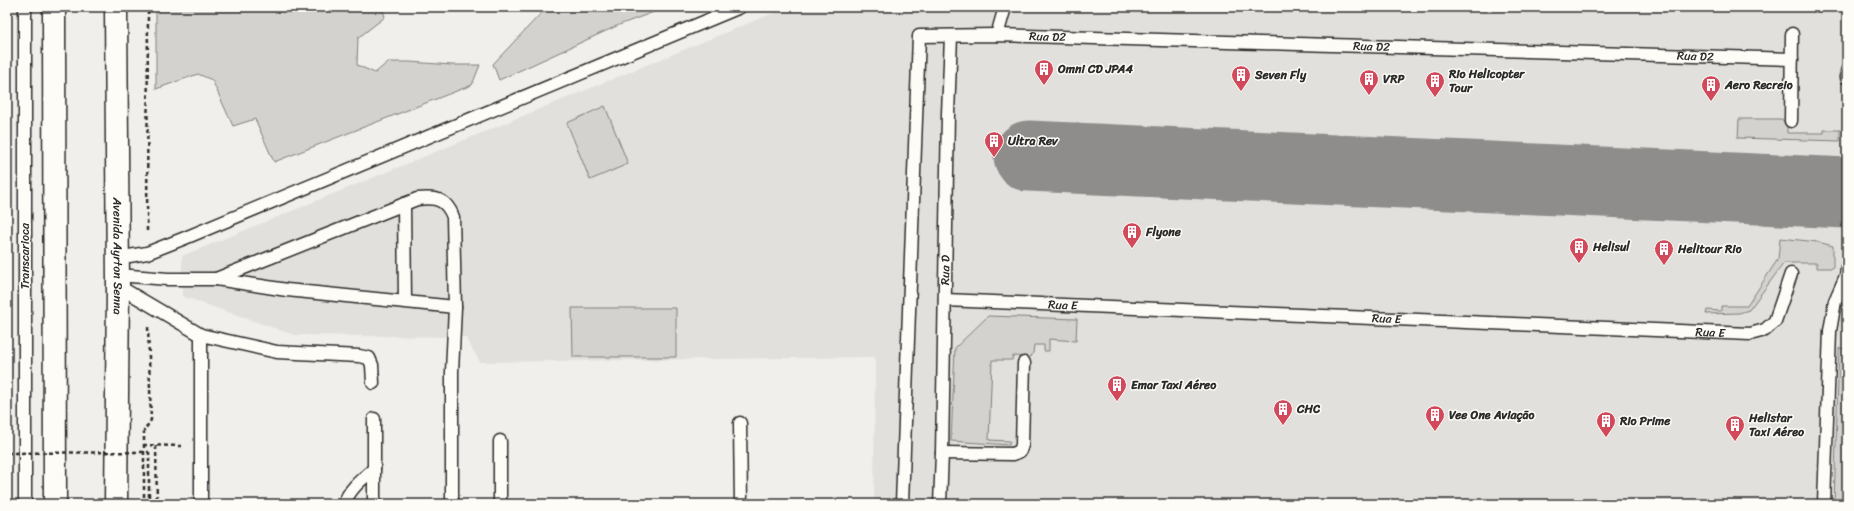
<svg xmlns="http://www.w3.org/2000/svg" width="1854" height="511" font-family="Sriracha,sans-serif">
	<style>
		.built { fill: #e1e0dc }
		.green { fill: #d3d2cf; stroke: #7f7e7d }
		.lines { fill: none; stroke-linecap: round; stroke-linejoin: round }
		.taxiway { stroke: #8e8d8b; stroke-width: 71 }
		.lane-casing { stroke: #2b2b2b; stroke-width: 15 }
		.highway-casing { stroke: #2b2b2b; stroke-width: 25 }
		.path { stroke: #2b2b2b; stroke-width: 2.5; stroke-dasharray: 4 3; stroke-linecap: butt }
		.lane { stroke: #fdfcf7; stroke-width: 12 }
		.highway { stroke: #fdfcf7; stroke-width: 22 }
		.path-bridge { stroke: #2b2b2b; stroke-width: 2.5; stroke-dasharray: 4 3; stroke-linecap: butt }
		.labels { text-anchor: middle; stroke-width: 3; stroke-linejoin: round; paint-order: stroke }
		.street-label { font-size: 12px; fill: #2b2b2b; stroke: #fdfcf7 }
		.poi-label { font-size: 12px; font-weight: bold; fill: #2b2b2b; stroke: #fdfcf7; text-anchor: start }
	</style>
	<rect width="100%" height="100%" fill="#f0efeb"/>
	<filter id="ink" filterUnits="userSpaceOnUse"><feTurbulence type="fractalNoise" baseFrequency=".025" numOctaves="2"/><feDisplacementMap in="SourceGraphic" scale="8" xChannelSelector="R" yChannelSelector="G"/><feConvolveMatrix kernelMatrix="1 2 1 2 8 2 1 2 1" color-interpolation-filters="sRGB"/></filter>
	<g filter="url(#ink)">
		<!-- built -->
		<path class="built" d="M788,7h1059v497h-973l1,-147 -395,5 -15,-25 -171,-2 -112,-39v-40z"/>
		<!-- green -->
		<g class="green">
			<path d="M156,7h226l3,10 -27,21 -1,27 18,8 13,-11h22l42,3h28l-8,20 -198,77 -19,-43 -22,7 -21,-46 -14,-6 -42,15z"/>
			<path d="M547,7h120l-48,18 -120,55 -6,-16z"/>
			<path d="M605,106l23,58 -38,16 -23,-57z"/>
			<path d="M1739,119h43l5,8v6h37v-3h16v11l-102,-3z"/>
			<path d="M1780,238l38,4 15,4v22h-16v-5h-33l-35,47 -10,3 -33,1 1,-4 14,1v-5h26l31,-47z"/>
			<path d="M572,308h104v49h-103z"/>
			<path d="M988,316l89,3 -1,22 -27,-2v12h-5v-6h-10l-1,8 -2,4 -18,-1 -1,4h-20l-3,80 21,1 -1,4 -58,-4 4,-93z"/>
			<path d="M1839,348l8,1 -4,155h-9z"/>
		</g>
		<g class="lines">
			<!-- taxiway -->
			<path class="taxiway" d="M1029,156l818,37"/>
			<defs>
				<g id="lane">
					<path d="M997,35l8,-28"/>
					<path d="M1847,71v7"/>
					<path d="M1791,121l1,-87"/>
					<path d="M404,204l1,97"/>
					<path d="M117,258l30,-5 38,-15 555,-231"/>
					<path d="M118,275l50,4h48l201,-80c18,-2 29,-1 36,18l2,90 -3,65v132"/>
					<path d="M216,279l71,11 168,17"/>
					<path d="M118,286l83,49 76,17 82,4 10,2 3,7 1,18"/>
					<path id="s1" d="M945,300l805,34 15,-4 10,-9 16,-47"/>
					<path d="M374,419v85"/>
					<path d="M740,423l1,81"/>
					<path d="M500,441v63"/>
					<path d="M942,453l71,1 7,-3 2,-6 2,-82"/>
					<path d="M25,504v-497"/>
					<path d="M201,504v-169"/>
					<path d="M344,504c6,-16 17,-24 30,-35"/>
					<path id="s2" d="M902,504l17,-468 78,-1 795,24"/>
					<path id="s3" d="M940,504l2,-51 6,-339 3,-78"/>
					<path d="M1824,504l6,-173 5,-30 11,-25 1,-9"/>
				</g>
				<g id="highway">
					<path d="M54,7l1,497"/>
					<path id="s4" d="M116,7l2,279 -2,218"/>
				</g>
			</defs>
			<!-- lane casing -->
			<use href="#lane" class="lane-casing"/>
			<!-- highway casing -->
			<use href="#highway" class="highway-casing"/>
			<!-- path -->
			<g class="path">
				<path d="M147,231l1,-224"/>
				<path d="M143,445l39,1"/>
				<path d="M156,446l1,58"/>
				<path d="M144,504v-73l7,-11 -3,-94"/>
				<path d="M149,504v-52"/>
			</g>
			<!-- lane -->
			<use href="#lane" class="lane"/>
			<!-- highway -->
			<use href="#highway" class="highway"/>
			<!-- path-bridge -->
			<path class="path-bridge" d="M7,453l142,-1"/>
		</g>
	</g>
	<!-- icons -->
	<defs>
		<symbol id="building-pin" viewBox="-11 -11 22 30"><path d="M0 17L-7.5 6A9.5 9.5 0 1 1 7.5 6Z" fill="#d1495b" stroke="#fdfcf7"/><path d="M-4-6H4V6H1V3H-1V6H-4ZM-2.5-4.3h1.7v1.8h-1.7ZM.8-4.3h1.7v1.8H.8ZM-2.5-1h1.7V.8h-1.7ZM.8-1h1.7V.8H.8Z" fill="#fff"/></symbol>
	</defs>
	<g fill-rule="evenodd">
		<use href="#building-pin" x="1033" y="58" width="22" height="30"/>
		<use href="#building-pin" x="1230" y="64" width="22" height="30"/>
		<use href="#building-pin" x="1358" y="68" width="22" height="30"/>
		<use href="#building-pin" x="1424" y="70" width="22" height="30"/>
		<use href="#building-pin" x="1700" y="74" width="22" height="30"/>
		<use href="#building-pin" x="983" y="130" width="22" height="30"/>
		<use href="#building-pin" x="1121" y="221" width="22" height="30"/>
		<use href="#building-pin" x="1568" y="236" width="22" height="30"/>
		<use href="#building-pin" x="1653" y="238" width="22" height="30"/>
		<use href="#building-pin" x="1106" y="374" width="22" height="30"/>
		<use href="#building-pin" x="1272" y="398" width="22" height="30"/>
		<use href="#building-pin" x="1424" y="404" width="22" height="30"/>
		<use href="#building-pin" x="1595" y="410" width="22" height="30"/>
		<use href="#building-pin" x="1724" y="414" width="22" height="30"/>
	</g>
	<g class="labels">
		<!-- street labels -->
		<g class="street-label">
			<text dy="4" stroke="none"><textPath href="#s2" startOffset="597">Rua D2</textPath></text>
			<text dy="4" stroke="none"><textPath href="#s2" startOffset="921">Rua D2</textPath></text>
			<text dy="4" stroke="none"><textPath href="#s2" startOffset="1245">Rua D2</textPath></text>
			<text transform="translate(25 256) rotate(-90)" y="4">Transcarioca</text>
			<text dy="4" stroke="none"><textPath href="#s4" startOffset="249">Avenida Ayrton Senna</textPath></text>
			<text dy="4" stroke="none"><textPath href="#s3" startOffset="234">Rua D</textPath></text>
			<text dy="4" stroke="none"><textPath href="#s1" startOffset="118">Rua E</textPath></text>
			<text dy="4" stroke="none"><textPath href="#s1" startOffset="442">Rua E</textPath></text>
			<text dy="4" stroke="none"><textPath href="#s1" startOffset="766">Rua E</textPath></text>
		</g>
		<!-- poi labels -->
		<g class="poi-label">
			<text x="1058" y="73">Omni CD JPA4</text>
			<text x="1449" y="78">Rio Helicopter<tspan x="1449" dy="14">Tour</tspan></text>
			<text x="1255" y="79">Seven Fly</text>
			<text x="1383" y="83">VRP</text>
			<text x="1725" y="89">Aero Recreio</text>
			<text x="1008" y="145">Ultra Rev</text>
			<text x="1146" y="236">Flyone</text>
			<text x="1593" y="251">Helisul</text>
			<text x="1678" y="253">Helitour Rio</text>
			<text x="1131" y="389">Emar Taxi Aéreo</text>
			<text x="1297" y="413">CHC</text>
			<text x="1449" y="419">Vee One Aviação</text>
			<text x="1749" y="422">Helistar<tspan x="1749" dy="14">Taxi Aéreo</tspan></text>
			<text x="1620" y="425">Rio Prime</text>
		</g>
	</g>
	<!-- margin -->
	<rect width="1854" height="511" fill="none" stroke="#fdfcf7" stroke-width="24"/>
	<rect x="12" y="12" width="1830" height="487" fill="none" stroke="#2b2b2b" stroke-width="1.5" filter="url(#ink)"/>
</svg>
